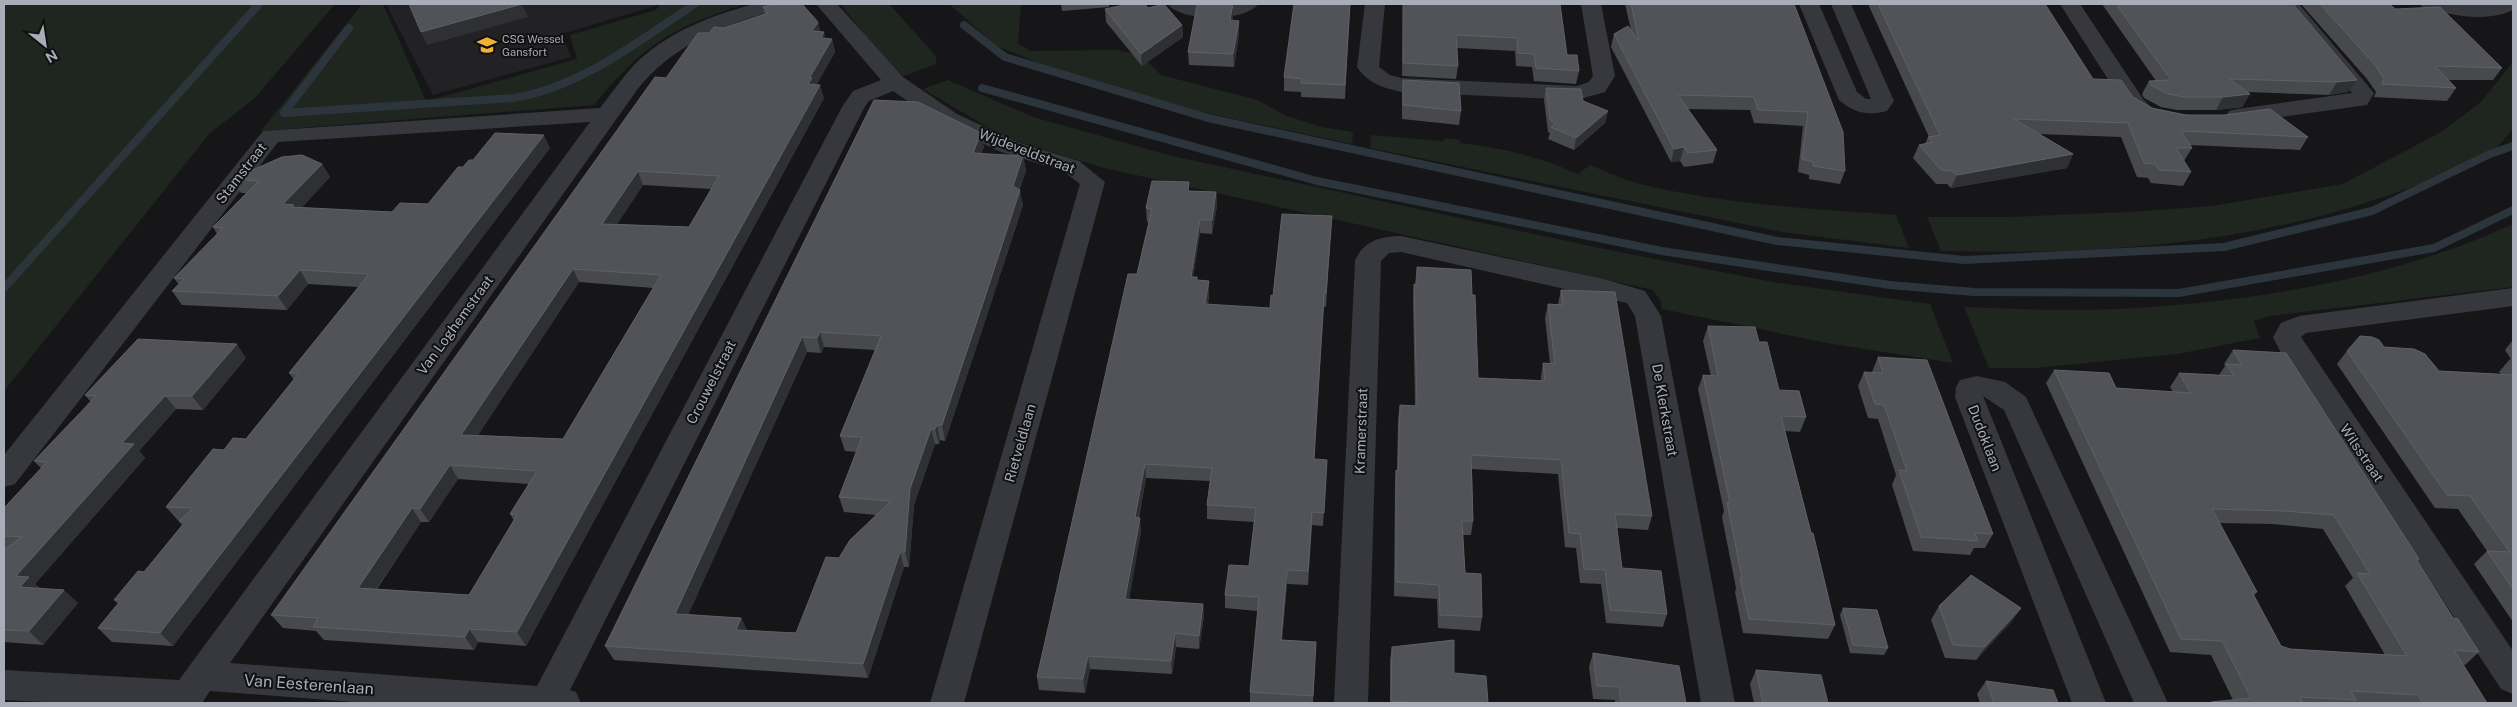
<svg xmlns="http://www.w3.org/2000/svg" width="2517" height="707" font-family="'Public Sans',sans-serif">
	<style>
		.built { fill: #222225 }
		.green { fill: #1e261f }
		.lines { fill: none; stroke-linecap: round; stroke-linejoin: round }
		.stream { stroke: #2c353c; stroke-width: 8 }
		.minor { fill: #37383d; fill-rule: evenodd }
		.wall { fill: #47494d; fill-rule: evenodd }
		.shaded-wall { fill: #2f3033 }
		.building { fill: #525359; stroke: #5f6168; fill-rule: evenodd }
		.labels { text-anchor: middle; stroke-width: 4; stroke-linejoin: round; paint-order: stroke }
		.far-poi-label { font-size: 11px; fill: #a8adb8; stroke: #111113; text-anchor: start }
		.street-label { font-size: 14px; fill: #a8adb8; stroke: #111113 }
		.near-street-label { font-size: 16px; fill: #a8adb8; stroke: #111113 }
	</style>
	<rect width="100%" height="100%" fill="#161618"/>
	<!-- built -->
	<path class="built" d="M386,4h271l-2,2 -93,28 9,23 -138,38z"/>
	<!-- green -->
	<g class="green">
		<path d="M4,4h331l-81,95 -44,34 -206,258z"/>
		<path d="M362,4h21l43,97 151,-42 -7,-24 86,-25 4,-6h86c-74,23 -103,41 -152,101l-333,26z"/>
		<path d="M841,4h48l47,52v8l-32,12 -3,-2 -32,-33z"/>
		<path d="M949,4h72l-3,40 13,7 85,-1 25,5 20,20 96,25 30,16 35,11 31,5 -1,12 -183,-39 -92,-26 -80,-33z"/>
		<path d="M2513,62v67c-7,7 -14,19 -23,25 -6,5 -16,7 -24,10 -21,9 -41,19 -63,26 -149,55 -305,65 -462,61l-14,-34h80l123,-5 82,-6 131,-22 98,-52 40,-30z"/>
		<path d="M948,80l85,37 139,39 437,94 164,32 157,22 23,59 -126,-20 -165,-34 -1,-8 -8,-11 -549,-122 -98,-30 -83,-49z"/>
		<path d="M1371,135l73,6 1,-3 15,2 -1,3c41,4 82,14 119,31l12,-9c16,6 33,15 50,19 83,20 171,25 256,31l13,33 -127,-16 -412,-84z"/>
		<path d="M2513,224v63l-244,29 -15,5 6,17 -83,16 -142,14h-46l-25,-61c33,1 66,3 99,3 143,0 320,-25 450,-86z"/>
	</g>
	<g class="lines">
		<!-- stream -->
		<g class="stream">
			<path d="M964,25l41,32 203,61 569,123 187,19 260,-13 148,-36 118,-57 23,-8"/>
			<path d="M349,28l-65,85 230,-15c69,-12 124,-57 181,-94"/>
			<path d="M982,88l335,93 345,70 228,34 84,7 205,1 255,-45 79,-38"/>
			<path d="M4,288l255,-284"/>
		</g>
		<!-- minor -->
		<g class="minor">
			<path d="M754,4h31l-3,4c-56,17 -108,35 -145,82l-407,573 307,23 305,-579 11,-16 28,-11 -65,-76h21l66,73 54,37 60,28 62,19 26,21 -141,521h-34l150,-519 -17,-13 -62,-19 -60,-28 -48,-33 -24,10 -5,7 -294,582 6,2 5,11h-214l-157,-12 -8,12h-136l-62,-3v-30l175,10 411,-558 -312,20 -263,342 -11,3v-32l259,-324 337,-23c11,-14 22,-30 34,-43 33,-33 76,-49 120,-61z"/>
			<path d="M1168,4h90c-12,18 -78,18 -90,0z"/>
			<path d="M1365,4h20l-6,63 11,8 11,3 176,8 12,-4 4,-6 -12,-72h20l14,72 -10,16 -28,8 -176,-8c-19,-5 -32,-8 -44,-25z"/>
			<path d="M1799,4h20l38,88 9,7h5l-40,-95h20l43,97 -7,10c-21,5 -32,2 -48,-11z"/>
			<path d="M2060,4h20l63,95 9,9 -3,5 -8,2 -14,-6z"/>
			<path d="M2278,4h21l75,89 -7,12 -130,18 -8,-2 -3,-5 3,-5 8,-2 115,-16z"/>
			<path d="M2420,4h93v6c-27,13 -62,5 -90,-2z"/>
			<path d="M1401,236l203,43 41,12 16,25 74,387h-34l-66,-387 -8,-13 -226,-51 -12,1 -8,8 -13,442h-34l21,-442c8,-20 26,-25 46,-25z"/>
			<path d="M2513,288v18l-207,27 -5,4 212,314v43l-12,-5 -220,-336 -8,-16 8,-14 18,-7z"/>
			<path d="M1977,376l28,6 21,15 142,306h-34l-130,-293 -21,-14 123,307h-34l-117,-306 1,-10 4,-7z"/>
		</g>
	</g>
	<!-- wall -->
	<g class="wall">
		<path d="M1061,4h48v3l-47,4z"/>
		<path d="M1350,4l-5,95 -44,-2v-5l-17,-1v-14z"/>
		<path d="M1403,4h157l7,51 12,16 -3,13 -42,-3 -2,-14 -16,-1 -1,-15 -58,-3 1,18 -2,13 -54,-3z"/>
		<path d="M1625,4h169l51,167 -5,13 -31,-5v-4l-11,-3 5,-46 -49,-3 -4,-13 -63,-1 30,41 -4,13 -29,4 -4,-6 -9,1 -60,-115 3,-13 17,-4z"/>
		<path d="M1868,4h177l48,75 40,18 19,11 156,29 -8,13 -110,-5 2,3 -8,13 7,11 -8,14 -32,-3 -3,-5 -11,-1 -16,-40 -83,-3 35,20 -6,14 -116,20 -4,-4h-11l-23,-26 6,-13 6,-1 3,-7h1z"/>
		<path d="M2102,4h191l55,88 -19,3 -81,-3 2,2 -8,13 -26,3h-39l-16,-3 -17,-9 -2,-4 7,-13h7z"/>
		<path d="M2301,4h89l5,5 107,59 -9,12h-45l8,8 -9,13 -73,-4 2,-5 -9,-13z"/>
		<path d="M763,7l55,15 2,10 6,7h6l3,13 -19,33 8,13 -298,548 -48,-4 -4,8 -150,-10 -8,-9 -33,-3 -12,-13 395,-537 43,-45 15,-5 41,-14zM643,185l68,4 -22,38 -72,-3zM579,282l74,6 -90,151 -85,-4zM458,479l71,5 -19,30 4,7 -45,74 -92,-6 44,-67h8z"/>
		<path d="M1148,8l34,17 1,12 -41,29 -36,-44 -1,-13z"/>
		<path d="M1233,17l-1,4h7v13l-5,33 -45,-2 -1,-13z"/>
		<path d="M1403,80l58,31 -2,14 -57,-6v-25z"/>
		<path d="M1546,88l37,13 25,10 -3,12 -31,27 -26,-11 2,-6 -2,-1 -4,-32z"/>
		<path d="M874,100l110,47 -3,7 42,2 3,15 -7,19 4,15 -36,110 -42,126 -5,-1 -1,4h-4l-21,61 -5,62h-5l-36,111 -254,-18 -9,-14zM824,347l51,3 -35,86 5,15 12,1 -18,45 5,15 32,3 -37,43 -43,75 -49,-3 -6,-12 -53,-4 119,-262 14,1z"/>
		<path d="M550,148l-377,498 -61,-4 -14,-14 20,-24 -4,-4 30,-28 38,-47 -16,-18 58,-57 22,-11 48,-59 -5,-7 70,-86 -51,-3 -21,26 -105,-5 -10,-14 7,-6 -5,-7 43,-44 -4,-7 33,-34h-5l-9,-14 90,-15 8,13 -29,31 91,4 36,-8 35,-37 10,-7z"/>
		<path d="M1190,191l26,1 1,14 -5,28 -12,-1 -7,44 5,3 11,1v13l-1,11 62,3 3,-12 58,-67 -5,78h-2l-10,152 13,1 -4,66 -11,-1 -4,60 -21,-1 -5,56 34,2 -3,61h-63v-11l8,-81 -33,-3v-13l24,-29 5,-44 -47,-3v-14l3,-24 -64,-3 -7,40 2,13 -12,68 74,5 1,13 -5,32 -23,-2 -4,27 -82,-5 -5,24 -46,-3 -2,-13 100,-403 12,-52h-2l-1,-14z"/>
		<path d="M1417,267l55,28 6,83 63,2v-3l2,-14 7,1 -5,-46 3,-14h10l3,-14 91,226 -4,14 -31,-2 5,40 45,46 -4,13 -57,-4 -5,-39 -21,-1 -4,-35 -11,-1 -7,-73 -86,-5 1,52 -2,14h-8l2,38 17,44 -2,14 -42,-3 -1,-29 -43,-3 1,-112 1,-14h1l1,-51 2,-14 15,1 -2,-108 1,-14h1z"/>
		<path d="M1708,326l51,16 20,48 27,27 -6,15 -15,-1 50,194 -7,14 -85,-6 -8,-41 1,-4 -14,-71 2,-6 -26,-122 5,-14 8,1 -8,-35z"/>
		<path d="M2513,340v282l-39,-58 13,-13 -29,-42 -23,-1 -98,-144 10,-13 37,-4 55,24 62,3 -2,-2 11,-13h1l-6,-9z"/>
		<path d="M2233,350l186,209 -2,2 36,57 26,34 -14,13h-2l24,38h-277l1,-1 22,-2 -22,-45 -41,-3 -124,-269 8,-13 62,18 57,4 -3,-5 9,-14 40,2 6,-9 -1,-2zM2220,523l53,1 50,5 30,49 -8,8 40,69 -95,-6 -9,-3 -27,-50 3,-4z"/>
		<path d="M1878,357l115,177 -8,14h-11l-4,7 -57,-4 -21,-66 4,-10 -18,-56 -10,-1 -10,-32 6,-14 8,1v-1z"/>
		<path d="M246,358l-43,52 -27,-1 -37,42 6,7 -110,126 5,4 38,15 -35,42 -39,-3v-92l1,-1h-1v-41l37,-40 -7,-7 57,-59 -6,-7z"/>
		<path d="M1939,606l82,2 -9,13 -36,39 -31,-2 -14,-38z"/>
		<path d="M1843,608l45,40 -4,7 -34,-2 -10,-38z"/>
		<path d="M1392,647l62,26 34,30h-98v-43z"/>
		<path d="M1593,653l93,50h-71v-3l-22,-1 -4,-32z"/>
		<path d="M1756,670l72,33h-74l-4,-19z"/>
		<path d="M1986,681l72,22h-78l-3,-9z"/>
	</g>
	<!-- shaded-wall -->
	<g class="shaded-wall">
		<path d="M522,4l6,13 -101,28 -6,-13z"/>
		<path d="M1233,4v13l-3,17v-14z"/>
		<path d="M1239,21v13l-5,33 -1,-13z"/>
		<path d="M818,22l3,13 -9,-4z"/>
		<path d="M1182,25l1,12 -41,29 -1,-12z"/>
		<path d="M824,32l3,13 -6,-7z"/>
		<path d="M832,39l3,13 -20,36 -7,-4 2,-7z"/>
		<path d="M2357,80l-9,12 -19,3 8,-13z"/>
		<path d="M820,85l4,13 -298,548 -9,-14z"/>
		<path d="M2250,94l-8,13 -26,3 7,-13z"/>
		<path d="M1608,111l-3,12 -31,27 2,-12z"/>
		<path d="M981,133l3,14 -9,21 -2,-15z"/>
		<path d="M544,135l6,13 -377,498 -13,-13z"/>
		<path d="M1684,147l-4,14 -9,1 3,-13z"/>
		<path d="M2073,154l-6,14 -116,20 6,-13z"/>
		<path d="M1023,156l3,15 -10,30 -3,-15z"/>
		<path d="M322,164l8,13 -32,35 -15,-8z"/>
		<path d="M638,171l5,14 -35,53 -6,-14z"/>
		<path d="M1020,190l3,15 -36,110 -42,126 -3,-16z"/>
		<path d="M1216,192l1,14 -5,28v-14z"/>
		<path d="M1200,220v13l-9,57v-13z"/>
		<path d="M573,269l6,13 -110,167 -8,-14z"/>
		<path d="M300,270l8,14 -21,26 -9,-14z"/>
		<path d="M1209,281v13l-4,24v-14z"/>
		<path d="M820,332l4,15 -3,6 -4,-15z"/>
		<path d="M802,337l5,15 -125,277 -7,-15z"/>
		<path d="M237,344l9,14 -43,52 -11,-14z"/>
		<path d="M165,396l11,13 -37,42 6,7 -110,126 8,7 -23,-4 -4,-11 106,-133z"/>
		<path d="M937,425l3,15 -1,4 -4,-15z"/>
		<path d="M931,429l4,15 -21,61 -5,62 -4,-15 5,-63z"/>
		<path d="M1145,464l1,14 -10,53 -1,-14z"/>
		<path d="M450,465l8,14 -29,43 -9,-13z"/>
		<path d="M412,508l9,14 -53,79 -10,-13z"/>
		<path d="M1140,518l1,13 -14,81 -2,-13z"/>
		<path d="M900,552l4,15 -36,111 -5,-14z"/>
		<path d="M1287,570v14l-6,69v-13z"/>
		<path d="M64,590l14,13 -35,42 -14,-14z"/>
		<path d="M1203,604l1,13 -5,32v-13z"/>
		<path d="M2021,608l-9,13 -36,39 9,-13z"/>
		<path d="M741,618l7,15 -12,-3z"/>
		<path d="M469,629l9,13 -4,8 -9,-13z"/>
		<path d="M1175,633l1,14 -4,27 -1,-13z"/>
		<path d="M1088,656l2,13 -5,24 -2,-14z"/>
	</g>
	<!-- building -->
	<g class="building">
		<path d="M409,4h113l-101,28z"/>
		<path d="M775,4h27l16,18 -6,9 12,1 -3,6 11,1 -22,38 2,1 -4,6 12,1 -303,547 -48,-3 -4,8 -152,-10 5,-9 -47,-3 384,-538 11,1 32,-45h11l5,-6 10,1 44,-15 -5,-6zM638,171l81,5 -30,51 -87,-3zM573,269l88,6 -98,164 -102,-4zM450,465l87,6 -27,43 7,1 -48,80 -111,-7 54,-80 8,1z"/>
		<path d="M1128,4h17l3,4 16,-4 18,21 -41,29 -36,-45z"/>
		<path d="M1233,4l-3,16 9,1 -6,33 -45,-2 9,-47z"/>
		<path d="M1294,4h56l-5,81 -44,-2 1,-4 -18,-2z"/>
		<path d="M1403,4h157l7,51h10l2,16 -43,-3 -2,-14 -16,-1 -1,-15 -61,-3 2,31 -55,-3z"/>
		<path d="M1631,4h163l49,128 2,39 -32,-5v-4l-11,-3 6,-47 -50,-2 -4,-13 -76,-2 39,55 -29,3 -4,-6 -10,2 -60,-115 14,-8 11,15z"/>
		<path d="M1878,4h167l48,75 28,1 12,17 19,11 32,7h40l46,-6 38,28 -127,-6 11,17h-16l15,24 -32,-2 -4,-6 -11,-1 -16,-40 -114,-4 59,35 -116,21 -5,-4 -11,-1 -22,-25 14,-3 -5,-5 12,-2z"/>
		<path d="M2116,4h177l64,76 -20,2 -108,-3 21,15 -27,3h-39l-16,-3 -17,-9 -2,-4 22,-1z"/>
		<path d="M2320,4h70l5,5 45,-2 62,61 -67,-2 21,22 -74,-4 2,-5 -8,-13z"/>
		<path d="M1403,80l56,3 2,28 -58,-6z"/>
		<path d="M1546,88l35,1 2,12 25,10 -32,27 -25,-11 5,-4 -6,-3z"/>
		<path d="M874,100l44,2 63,31 -8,20 50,3 -10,30 7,4 -36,110 -42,125h-5l-2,4h-4l-21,60 -5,63h-5l-37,112 -258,-18zM820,332l61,4 -41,100 22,1 -23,60 52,4 -41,39 -11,18 -13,-1 -30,76 -60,-3 5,-12 -66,-4 127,-277 15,1z"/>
		<path d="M495,133l49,2 -384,498 -62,-5 23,-28h-7l24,-29 6,1 41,-50 -6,-1 14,-13 -27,-1 47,-58 11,1 9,-12 13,1 53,-66h-10l80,-99 -69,-4 -22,26 -106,-5 12,-12 -10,-1 49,-50 -10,-1 46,-46 -27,-2 50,-22 20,-2 20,9 -39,40 11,1 -3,2 101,5 8,-9 28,1 30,-37h5l6,-7h4z"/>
		<path d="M1152,181l37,1 -1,9 28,1 -4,28h-12l-9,57h6v3l12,1 -4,23 65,4 1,-13 2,1 9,-82 50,2 -6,77h-2l-10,166 13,1 -3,53 -12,-1 -4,59 -21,-1 -6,70 35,2 -3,54 -63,-4 9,-95 -34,-2 4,-30 20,1 7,-58 -49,-3 5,-37 -67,-4 -10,53 5,1 -15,81 78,5 -4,32 -24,-3 -4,28 -83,-5 -5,23 -46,-2 91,-403h9l15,-65 -6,-1z"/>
		<path d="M1417,267l54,3 1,25h3l3,83 67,3 -2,-18 12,1 -7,-60 15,1 -2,-15 54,2 37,224 -37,-2 7,54 39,3 6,43 -57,-4 -5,-40 -21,-1 -4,-35 -11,-1 -8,-73 -90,-5 2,66h-11l3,52 16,1 1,43 -42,-2 -1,-30 -43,-3v-112l2,1 2,-66 17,1 -3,-122 3,1z"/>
		<path d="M1708,326l47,1 4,15h8l12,48 20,1 7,26 -25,-1 30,117h2l22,92 -86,-6 -9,-41h2l-15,-76 3,1 -27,-128 15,1z"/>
		<path d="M2360,336l12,1 7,3 5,7 30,2 11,5 14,17 74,4v214l-26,-38 23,1 -40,-56 -23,-1 -100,-144z"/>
		<path d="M138,339l99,5 -45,52h-27l-43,47 12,1 -118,132 13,1 -9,10 44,3 -35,41 -25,-1v-80l18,-13 -18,-1v-28l43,-46 -13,-1 62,-65 -11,-1z"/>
		<path d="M2233,350l53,3 133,206h-3l37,59 5,1 21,33 -25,-2 33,53h-64l-5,-8 -67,-4 5,9 -56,-3 3,6h-91l-1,-1 40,-4 -29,-57 -41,-2 -127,-269 55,3 7,15 75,5 -12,-20 55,3 -8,-12 16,1zM2212,509l72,2 50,4 36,59 -13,-1 50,83 -117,-7 -9,-3 -29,-54h5z"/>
		<path d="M1878,357l49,3 66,174 -18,-1 3,8 -57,-4 -22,-67 8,1 -23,-66 -9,-1 -11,-32 19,1z"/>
		<path d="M1971,575l50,33 -36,39 -32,-2 -14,-39z"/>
		<path d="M1843,608l34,2 11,38 -35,-3z"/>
		<path d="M1454,640v33l32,3 2,27h-67l-30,-2 1,-54z"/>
		<path d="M1593,653l86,13 7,37h-65l-2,-16 -22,-1z"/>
		<path d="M1756,670l65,5 7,28h-65z"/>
		<path d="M1986,681l67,9 5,13h-64z"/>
	</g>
	<!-- icons -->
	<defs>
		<symbol id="school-bare" viewBox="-9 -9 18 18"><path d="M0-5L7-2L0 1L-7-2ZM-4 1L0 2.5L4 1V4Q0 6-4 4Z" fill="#f2b134" stroke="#111113" stroke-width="2.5" paint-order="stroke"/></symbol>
	</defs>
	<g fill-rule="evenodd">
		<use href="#school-bare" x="473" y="31" width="28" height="28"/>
	</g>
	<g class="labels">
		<!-- far-poi labels -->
		<g class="far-poi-label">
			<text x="502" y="43">CSG Wessel<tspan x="502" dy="13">Gansfort</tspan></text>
		</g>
		<!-- street labels -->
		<g class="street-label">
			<text transform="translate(1027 151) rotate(21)" y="5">Wijdeveldstraat</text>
			<text transform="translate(241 173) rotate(-52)" y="5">Stamstraat</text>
			<text transform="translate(455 325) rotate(-54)" y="5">Van Loghemstraat</text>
			<text transform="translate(711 382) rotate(-63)" y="5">Crouwelstraat</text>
			<text transform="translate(1665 410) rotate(80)" y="5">De Klerkstraat</text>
			<text transform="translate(1361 431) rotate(-88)" y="5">Kramerstraat</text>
			<text transform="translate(1985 438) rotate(69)" y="5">Dudoklaan</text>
			<text transform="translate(1020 443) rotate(-74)" y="5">Rietveldlaan</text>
			<text transform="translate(2362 453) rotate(56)" y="5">Wilsstraat</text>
		</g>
		<!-- near-street labels -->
		<g class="near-street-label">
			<text transform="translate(309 684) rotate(4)" y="6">Van Eesterenlaan</text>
		</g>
	</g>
	<!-- border -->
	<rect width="2517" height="707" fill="none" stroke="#a8adb8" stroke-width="10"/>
	<!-- north arrow -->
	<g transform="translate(45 45) rotate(150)" stroke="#111113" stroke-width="4" paint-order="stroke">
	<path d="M0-4L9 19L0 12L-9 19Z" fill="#a8adb8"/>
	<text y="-8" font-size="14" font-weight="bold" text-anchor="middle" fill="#a8adb8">N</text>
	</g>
</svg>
